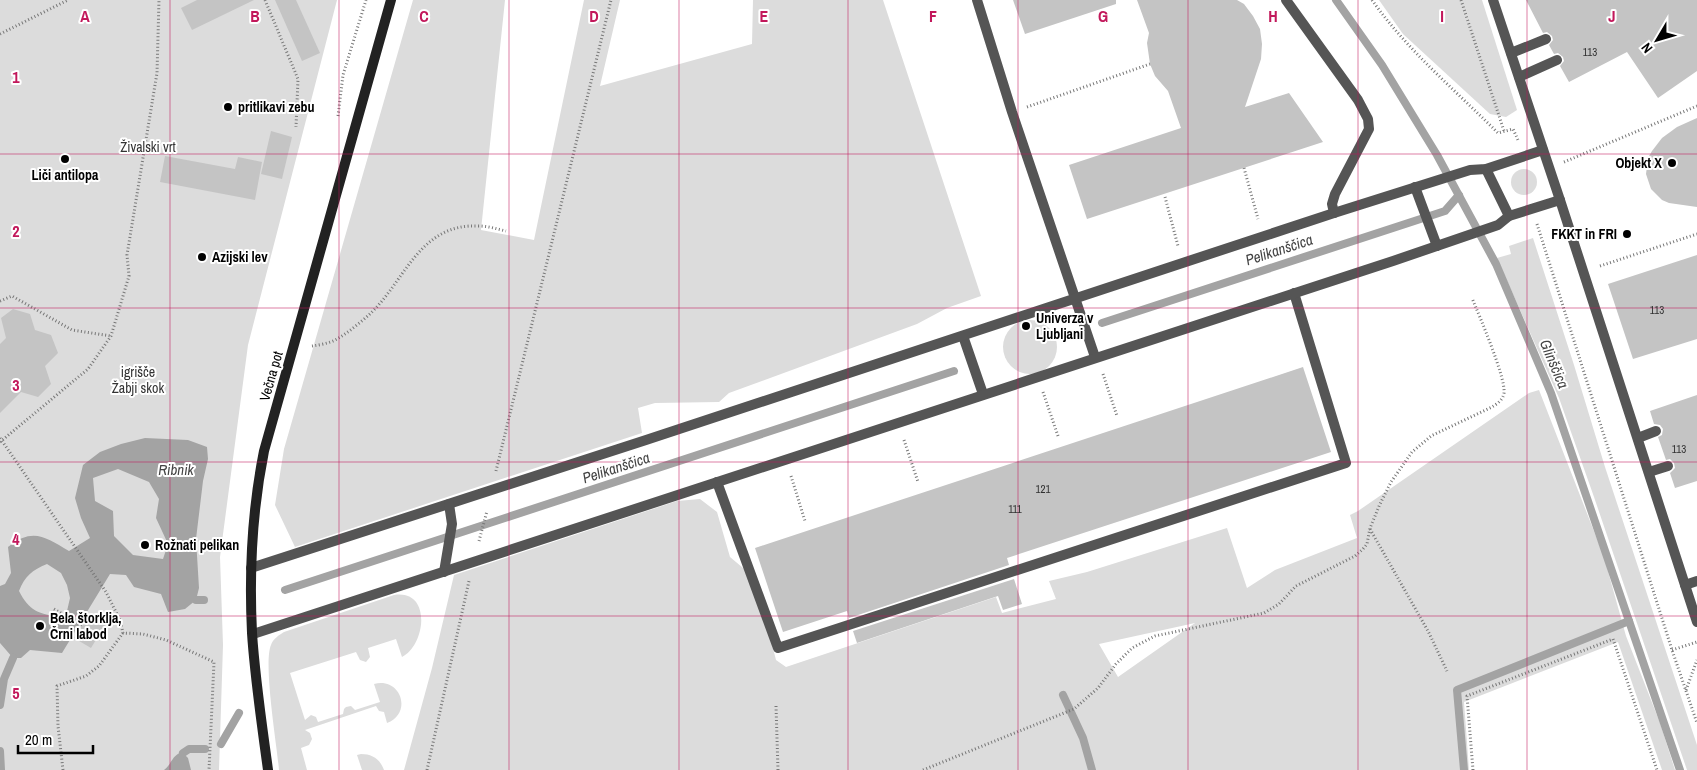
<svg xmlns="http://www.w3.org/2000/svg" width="1697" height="770" font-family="'Archivo Narrow',sans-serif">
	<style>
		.green { fill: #dcdcdc; fill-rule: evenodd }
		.water { fill: #a3a3a3; fill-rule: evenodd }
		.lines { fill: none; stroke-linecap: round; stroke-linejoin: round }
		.stream { stroke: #a3a3a3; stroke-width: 8 }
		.building { fill: #c4c4c4 }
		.path { stroke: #777; stroke-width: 3; stroke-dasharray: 1 2.5; stroke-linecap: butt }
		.lane { stroke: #555; stroke-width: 10 }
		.secondary { stroke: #222; stroke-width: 10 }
		.grid { fill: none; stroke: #c2185b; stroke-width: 1; stroke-opacity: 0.55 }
		.poi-dot { fill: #000; stroke: #fff; stroke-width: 2 }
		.labels { text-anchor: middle; stroke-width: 4; stroke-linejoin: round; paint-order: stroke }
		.number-label { font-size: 11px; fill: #313131 }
		.poi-label { font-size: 14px; font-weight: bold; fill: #000; stroke: #fff; text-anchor: start }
		.park-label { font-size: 14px; fill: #333; stroke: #fff }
		.street-label { font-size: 14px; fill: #000; stroke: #fff }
		.water-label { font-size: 15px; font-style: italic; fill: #444; stroke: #fff }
		.grid-label { font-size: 16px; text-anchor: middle; font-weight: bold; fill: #c2185b; stroke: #fff; stroke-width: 4; stroke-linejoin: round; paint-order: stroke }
	</style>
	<rect width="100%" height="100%" fill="#fff"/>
	<!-- green -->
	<g class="green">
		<path d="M0,0h337l-89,345 -28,212 3,88 -4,125h-219z"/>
		<path d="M413,0h92l-24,230 53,10 50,-240h36l-20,86 152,-42 1,-44h130l98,296 -34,12 -30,16 -188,69 -10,9 -64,1 -17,5 4,25 -347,114 -20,-42 9,-56z"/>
		<path d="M1379,0h103l35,110 -11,7 -16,-3 -87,-80z"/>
		<circle cx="1524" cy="182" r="13"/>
		<path d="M1533,238l41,127 31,102 92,278v25h-10l-93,-273 -35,-99 -62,-140 14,-4 -2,-8z"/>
		<circle cx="1030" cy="347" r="27"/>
		<path d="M1539,390l65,167 22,79 34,87 15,47h-13l-44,-128 -154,60 5,68h-1065l28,-102 22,-93 223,-74 23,-2 17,13 13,45 25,21 21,82 10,7 210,-70 6,16 54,-14 -7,-18 38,-9 140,-44 20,60 28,-18 82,-32 -7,-23 8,-4 171,-118zM1195,623l-77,54 -19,-33z"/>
		<path d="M394,595c38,-6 32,50 8,62l-6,-18 -28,9 2,9 -4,5 -6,-2 -4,-8 -66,21 15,47 6,-5 5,2 2,5 25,-8 1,-5 2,-2 5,-1 4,4 25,-8 -6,-18c27,-7 39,29 13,39l-3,-11 -5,-1 -3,-5 -71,24 5,3 2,6 -3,6 -8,3 6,22h-28c-2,-24 -16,-107 -8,-125 2,-6 8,-10 13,-13z"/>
		<path d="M361,754c11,0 19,5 23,16h-22l-5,-15z"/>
	</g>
	<!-- water -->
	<g class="water">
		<path d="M145,438l43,2 19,7 1,12 -5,22 -7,58 3,49 -3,12 -11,9 -17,3 -7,-18 -27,-7 -8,-12 -16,-1 -48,79 -32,-3 -9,8h-8l-13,-15v-57l5,-2 6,-11 -3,-26c25,-20 37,-10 61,4l21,-13 -9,-20 -6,-20 8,-33 17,-13 21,-8zM118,469l31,13 10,17 -3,19 12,26 -5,15 -30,-4 -19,-19 -1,-25 -18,-10 -2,-23zM47,564l14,9 6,12 3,13 -3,13 -6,6c-22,-3 -32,-6 -42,-26 6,-15 13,-21 28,-27z"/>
		<path d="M180,753h3l5,5 3,12h-27c7,-5 8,-14 16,-17z"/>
	</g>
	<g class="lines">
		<!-- stream -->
		<g class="stream">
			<path d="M1336,0l46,65 55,90 59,109 55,129 129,377"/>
			<path d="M1102,323l343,-112 14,-16"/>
			<path d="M285,590l669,-219"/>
			<path d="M196,600h8"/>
			<path d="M1063,695l20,43 9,32"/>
			<path d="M0,705l4,-26 9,-21"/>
			<path d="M221,744l18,-31"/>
			<path d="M0,751l1,19"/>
			<path d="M183,753l6,-4h16"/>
			<path d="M1464,770l-7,-80 172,-69"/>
		</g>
	</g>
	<!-- building -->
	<g class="building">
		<path d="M197,0h57l-62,30 -11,-22z"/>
		<path d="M275,0h21l24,53 -18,8z"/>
		<path d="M1013,0h103v4l-91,30z"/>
		<path d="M1137,0h100l7,4 9,12 7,13 2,15 -1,15 -16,48 44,-14 34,49 -236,77 -18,-54 112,-37 -13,-37 -13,-15 -5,-12 -3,-21 2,-10z"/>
		<path d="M1526,0h171v71l-39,27 -31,-46 -58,30 -9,-16 4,-5 -1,-4 -5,-4 -4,1 -5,-9 4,-5 -1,-4 -5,-4 -4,1z"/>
		<path d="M1697,118v89l-28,-4 -7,-3 -11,-11 -5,-15 2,-16 4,-7 10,-13 15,-11z"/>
		<path d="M271,131l21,6 -10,42 -21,-5z"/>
		<path d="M165,156l70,13 3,-12 24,5 -7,38 -95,-18z"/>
		<path d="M1697,255v84l-64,20 -25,-75z"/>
		<path d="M13,309l17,5 5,16 16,5 7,18 -13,13 6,18 -13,13 -17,-5 -21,21v-69l6,-6 -5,-20z"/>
		<path d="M1303,367l28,85 -324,106 2,7 -160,53 -2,-7 -64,21 -28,-84z"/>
		<path d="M1697,395v86l-22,7 -5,-15 5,-5 -1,-5 -4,-4 -4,1 -8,-23 4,-2 1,-6 -3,-4 -6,-1 -4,-13z"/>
		<path d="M1014,579l8,25 -19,6 -5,-14 -141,47 -4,-12z"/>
		<path d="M88,615l17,10 -14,23 -17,-10z"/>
	</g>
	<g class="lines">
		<!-- path -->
		<g class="path">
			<path d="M265,0l33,79 -2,48"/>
			<path d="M1372,0c35,50 83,90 126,133l15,-4 5,11"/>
			<path d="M1461,0l43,131"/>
			<path d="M0,34l68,-34"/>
			<path d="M1027,107l123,-43"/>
			<path d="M338,116l5,-41 23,-75"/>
			<path d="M1564,162l133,-56"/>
			<path d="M1244,168l14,51"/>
			<path d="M1165,197l13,49"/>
			<path d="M1537,224l135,426 25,73"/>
			<path d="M1600,266l97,-32"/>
			<path d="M0,301l12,-5 60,34 39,6"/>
			<path d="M312,346c8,-1 18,-3 25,-7 12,-7 24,-17 34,-26 35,-34 49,-90 108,-87 9,0 18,3 27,5"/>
			<path d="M1103,374l14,42"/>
			<path d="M1043,392l15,44"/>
			<path d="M0,438l106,154 14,28 3,13 20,1 23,6 48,22 -5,108"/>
			<path d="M904,440l14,42"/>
			<path d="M0,442l88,-73 23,-33 18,-60 -2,-21 30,-182 2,-73"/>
			<path d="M496,471l115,-471"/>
			<path d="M791,476l14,45"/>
			<path d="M1370,529l58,102 19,40"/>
			<path d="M479,541l8,-30"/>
			<path d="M54,609l28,16"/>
			<path d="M1672,650l25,-8"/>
			<path d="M1686,690l11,-30"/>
			<path d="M776,706l2,64"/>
			<path d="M63,770l-5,-44 -1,-40 29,-10 13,-10 24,-33"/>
			<path d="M427,770l42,-189"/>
			<path d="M923,770l151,-61 24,-21 18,-24 16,-16 23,-12 109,-23 15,-9 17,-18 59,-30 8,-7 4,-5 3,-16 10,-24 11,-22 21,-30 19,-16 61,-29c5,-3 11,-7 12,-14 2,-15 -25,-78 -32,-95"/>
			<path d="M1473,770l-6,-74 146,-57 44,131"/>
		</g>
		<!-- lane -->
		<g class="lane">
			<path d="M977,0l35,112 83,245"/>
			<path d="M1286,0l72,100 10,19 1,10 -34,65 -3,10 2,9"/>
			<path d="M1493,0l67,200 137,422"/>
			<path d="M1511,53l35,-14"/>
			<path d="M1519,77l38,-17"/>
			<path d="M1486,169l23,47"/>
			<path d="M1415,187l22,59"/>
			<path d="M963,336l20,58"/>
			<path d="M1638,438l18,-7"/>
			<path d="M1649,472l19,-6"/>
			<path d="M717,482l61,166 568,-185 -52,-170"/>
			<path d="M251,568l395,-128 688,-227 136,-43 16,-1 57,-19"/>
			<path d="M444,572l8,-48 -3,-20"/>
			<path d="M1685,585l12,-4"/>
			<path d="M253,634l1140,-373 105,-36 11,-9 51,-16"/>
		</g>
		<!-- secondary -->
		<path class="secondary" d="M268,770c-6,-45 -13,-91 -16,-137 -3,-61 0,-122 12,-182l127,-451"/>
	</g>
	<!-- grid -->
	<path class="grid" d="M170,0v770M339,0v770M509,0v770M679,0v770M848,0v770M1018,0v770M1188,0v770M1358,0v770M1527,0v770M0,154h1697M0,308h1697M0,462h1697M0,616h1697"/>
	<!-- markers -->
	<g class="poi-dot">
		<circle cx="228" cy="107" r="5"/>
		<circle cx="65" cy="159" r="5"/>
		<circle cx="1672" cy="163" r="5"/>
		<circle cx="1627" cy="234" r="5"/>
		<circle cx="202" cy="257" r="5"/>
		<circle cx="1026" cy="326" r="5"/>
		<circle cx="145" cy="545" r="5"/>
		<circle cx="40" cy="626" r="5"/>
	</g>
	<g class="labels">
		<!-- number labels -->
		<g class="number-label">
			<text x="1590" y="56">113</text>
			<text x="1657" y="314">113</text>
			<text x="1679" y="453">113</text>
			<text x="1043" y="493">121</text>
			<text x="1015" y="513">111</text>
		</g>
		<!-- poi labels -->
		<g class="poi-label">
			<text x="238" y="112">pritlikavi zebu</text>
			<text x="1662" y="168" text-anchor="end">Objekt X</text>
			<text x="65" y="180" text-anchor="middle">Liči antilopa</text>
			<text x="1617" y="239" text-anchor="end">FKKT in FRI</text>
			<text x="212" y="262">Azijski lev</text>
			<text x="1036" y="323">Univerza v<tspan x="1036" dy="16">Ljubljani</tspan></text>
			<text x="155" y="550">Rožnati pelikan</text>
			<text x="50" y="623">Bela štorklja,<tspan x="50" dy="16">Črni labod</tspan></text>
		</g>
		<!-- park labels -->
		<g class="park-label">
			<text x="148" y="152">Živalski vrt</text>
			<text x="138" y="377">igrišče<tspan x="138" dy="16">Žabji skok</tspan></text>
		</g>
		<!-- street labels -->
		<g class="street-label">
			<text transform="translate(271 376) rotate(-74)" y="5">Večna pot</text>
		</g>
		<!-- water labels -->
		<g class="water-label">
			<text transform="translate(1279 250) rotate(-18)" y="5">Pelikanščica</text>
			<text transform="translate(1554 364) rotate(67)" y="5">Glinščica</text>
			<text transform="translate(616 468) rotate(-18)" y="5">Pelikanščica</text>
			<text x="176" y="475">Ribnik</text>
		</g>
	</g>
	<g class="grid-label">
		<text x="85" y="22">A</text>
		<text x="255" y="22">B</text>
		<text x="424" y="22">C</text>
		<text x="594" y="22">D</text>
		<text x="764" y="22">E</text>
		<text x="933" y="22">F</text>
		<text x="1103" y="22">G</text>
		<text x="1273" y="22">H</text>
		<text x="1442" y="22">I</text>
		<text x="1612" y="22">J</text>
		<text x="16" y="83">1</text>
		<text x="16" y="237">2</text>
		<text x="16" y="391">3</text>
		<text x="16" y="545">4</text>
		<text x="16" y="699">5</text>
	</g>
	<!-- north arrow -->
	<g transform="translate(1657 40) rotate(232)" stroke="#ffffff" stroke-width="4" paint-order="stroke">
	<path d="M0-4L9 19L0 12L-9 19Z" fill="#000000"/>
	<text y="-8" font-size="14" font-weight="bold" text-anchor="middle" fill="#000000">N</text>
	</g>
	<!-- scale -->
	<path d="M18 745v8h75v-8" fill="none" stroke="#000000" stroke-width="2.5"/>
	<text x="25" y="745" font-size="15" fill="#000000" stroke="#ffffff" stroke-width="4" paint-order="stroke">20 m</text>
</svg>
